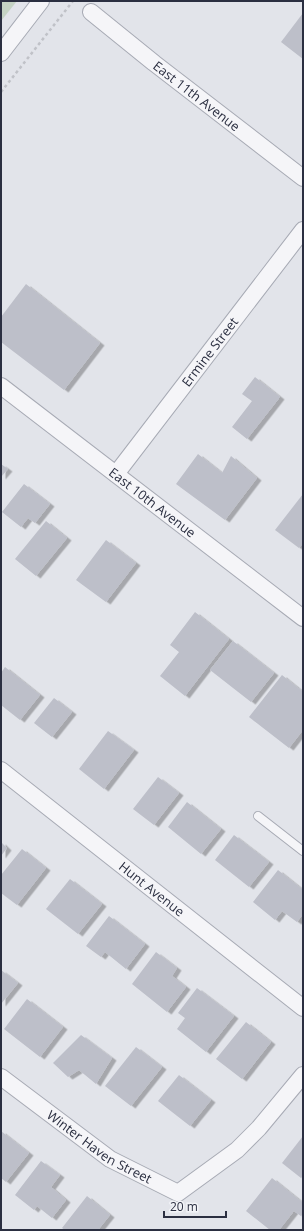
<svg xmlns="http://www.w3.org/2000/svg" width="304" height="1231" font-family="'Open Sans',sans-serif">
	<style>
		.green { fill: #c5d3c4 }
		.building { fill: #bdbfc9; filter: url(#shadow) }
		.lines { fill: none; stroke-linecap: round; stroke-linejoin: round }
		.lane-casing { stroke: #a7aab4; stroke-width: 10 }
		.street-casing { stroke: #a7aab4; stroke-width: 18 }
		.path { stroke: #c0c2c8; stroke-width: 2.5; stroke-dasharray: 3 3; stroke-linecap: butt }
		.lane { stroke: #f5f5f8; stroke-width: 8 }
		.street { stroke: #f5f5f8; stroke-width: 16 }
		.labels { text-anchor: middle; stroke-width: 4; stroke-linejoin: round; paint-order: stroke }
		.street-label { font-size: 13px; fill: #2b2f41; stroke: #f2f3f7 }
	</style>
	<defs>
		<filter id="shadow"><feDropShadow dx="4.5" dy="2.5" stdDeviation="0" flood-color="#0004"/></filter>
	</defs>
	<rect width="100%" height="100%" fill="#e2e4ea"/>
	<!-- green -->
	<path class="green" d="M1,1h16l-16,20z"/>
	<!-- building -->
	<g class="building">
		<path d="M303,13v46l-22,-17z"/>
		<path d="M26,284l74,59 -36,47 -63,-48v-25z"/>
		<path d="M255,377l25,20 -33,42 -15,-12 20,-26 -10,-7z"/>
		<path d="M198,454l24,19 9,-17 26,22 -32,42 -49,-36z"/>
		<path d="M1,464l7,5 -7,8z"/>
		<path d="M24,484l26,20 -15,19 -7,-5 -7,9 -19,-15z"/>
		<path d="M303,494v49l-4,5 -24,-18z"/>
		<path d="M46,521l21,17 -31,38 -21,-17z"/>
		<path d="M106,540l30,23 -30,39 -30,-22z"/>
		<path d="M195,612l34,27 -44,57 -25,-20 19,-24 -9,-7z"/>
		<path d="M233,641l41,32 -23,29 -41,-32z"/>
		<path d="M5,667l35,28 -20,25 -19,-15v-32z"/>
		<path d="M282,675l21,17v38l-14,18 -40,-31z"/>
		<path d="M54,698l18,14 -20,25 -18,-14z"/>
		<path d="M108,731l26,19 -30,39 -25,-20z"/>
		<path d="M158,777l21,16 -25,32 -21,-16z"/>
		<path d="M187,802l34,27 -20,25 -33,-27z"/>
		<path d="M234,835l35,27 -20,25 -34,-27z"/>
		<path d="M1,842l6,6 -6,8z"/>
		<path d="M22,849l24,19 -29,37 -16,-12v-18z"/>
		<path d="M278,870l25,20v24l-6,8 -15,-11 -7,9 -22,-18z"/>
		<path d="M70,879l32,25 -24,30 -32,-25z"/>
		<path d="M109,916l36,28 -19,25 -21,-17 -4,5 -15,-11z"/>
		<path d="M156,952l21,16 -5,8 14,11 -19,25 -35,-28z"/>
		<path d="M1,970l17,13 -17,21z"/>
		<path d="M197,988l37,28 -28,36 -29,-23 8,-11 -7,-5z"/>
		<path d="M27,999l36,28 -23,30 -36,-28z"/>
		<path d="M246,1022l25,20 -29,37 -26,-20z"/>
		<path d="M81,1035l31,23 -16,26 -17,-14 -11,7 -15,-14z"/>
		<path d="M136,1047l26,20 -31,39 -26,-20z"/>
		<path d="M179,1075l32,25 -21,26 -32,-25z"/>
		<path d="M1,1131l28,22 -23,29 -5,-4z"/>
		<path d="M303,1136v40l-2,2 -19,-15z"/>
		<path d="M41,1161l19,14 -9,12 15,13 -14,18 -15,-12 -3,4 -19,-15z"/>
		<path d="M272,1178l31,25v10l-2,3 -7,-5 -15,19h-9l-24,-19z"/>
		<path d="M87,1196l23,19 -12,15h-33l-3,-2z"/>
	</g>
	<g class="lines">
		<defs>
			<path id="lane" d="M258,816l45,35"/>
			<g id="street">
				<path id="s1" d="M91,12l63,51 149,115"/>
				<path d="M1,53l40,-52"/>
				<path id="s2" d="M1,386l302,232"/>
				<path id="s3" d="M116,474l187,-244"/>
				<path id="s4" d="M1,770l302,238"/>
				<path id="s5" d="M1,1077l109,82 68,34 59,-43 22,-22 44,-53"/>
			</g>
		</defs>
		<!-- lane casing -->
		<use href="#lane" class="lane-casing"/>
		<!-- street casing -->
		<use href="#street" class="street-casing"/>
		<!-- path -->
		<path class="path" d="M1,92l72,-91"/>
		<!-- lane -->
		<use href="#lane" class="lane"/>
		<!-- street -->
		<use href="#street" class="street"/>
	</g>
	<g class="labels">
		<!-- street labels -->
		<g class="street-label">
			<text dy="5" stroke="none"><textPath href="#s1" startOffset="135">East 11th Avenue</textPath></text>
			<text dy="5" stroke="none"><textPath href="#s3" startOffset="154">Ermine Street</textPath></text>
			<text dy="5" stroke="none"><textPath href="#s2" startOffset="191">East 10th Avenue</textPath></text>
			<text dy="5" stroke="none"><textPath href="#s4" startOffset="192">Hunt Avenue</textPath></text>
			<text dy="5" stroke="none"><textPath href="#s5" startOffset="121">Winter Haven Street</textPath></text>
		</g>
	</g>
	<!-- border -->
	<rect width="304" height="1231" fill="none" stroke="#2b2f41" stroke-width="4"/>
	<!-- scale -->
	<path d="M164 1211v6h62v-6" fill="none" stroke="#2b2f41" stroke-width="2"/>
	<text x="170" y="1211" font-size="12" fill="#2b2f41" stroke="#f2f3f7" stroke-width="3" paint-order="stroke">20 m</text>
</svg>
